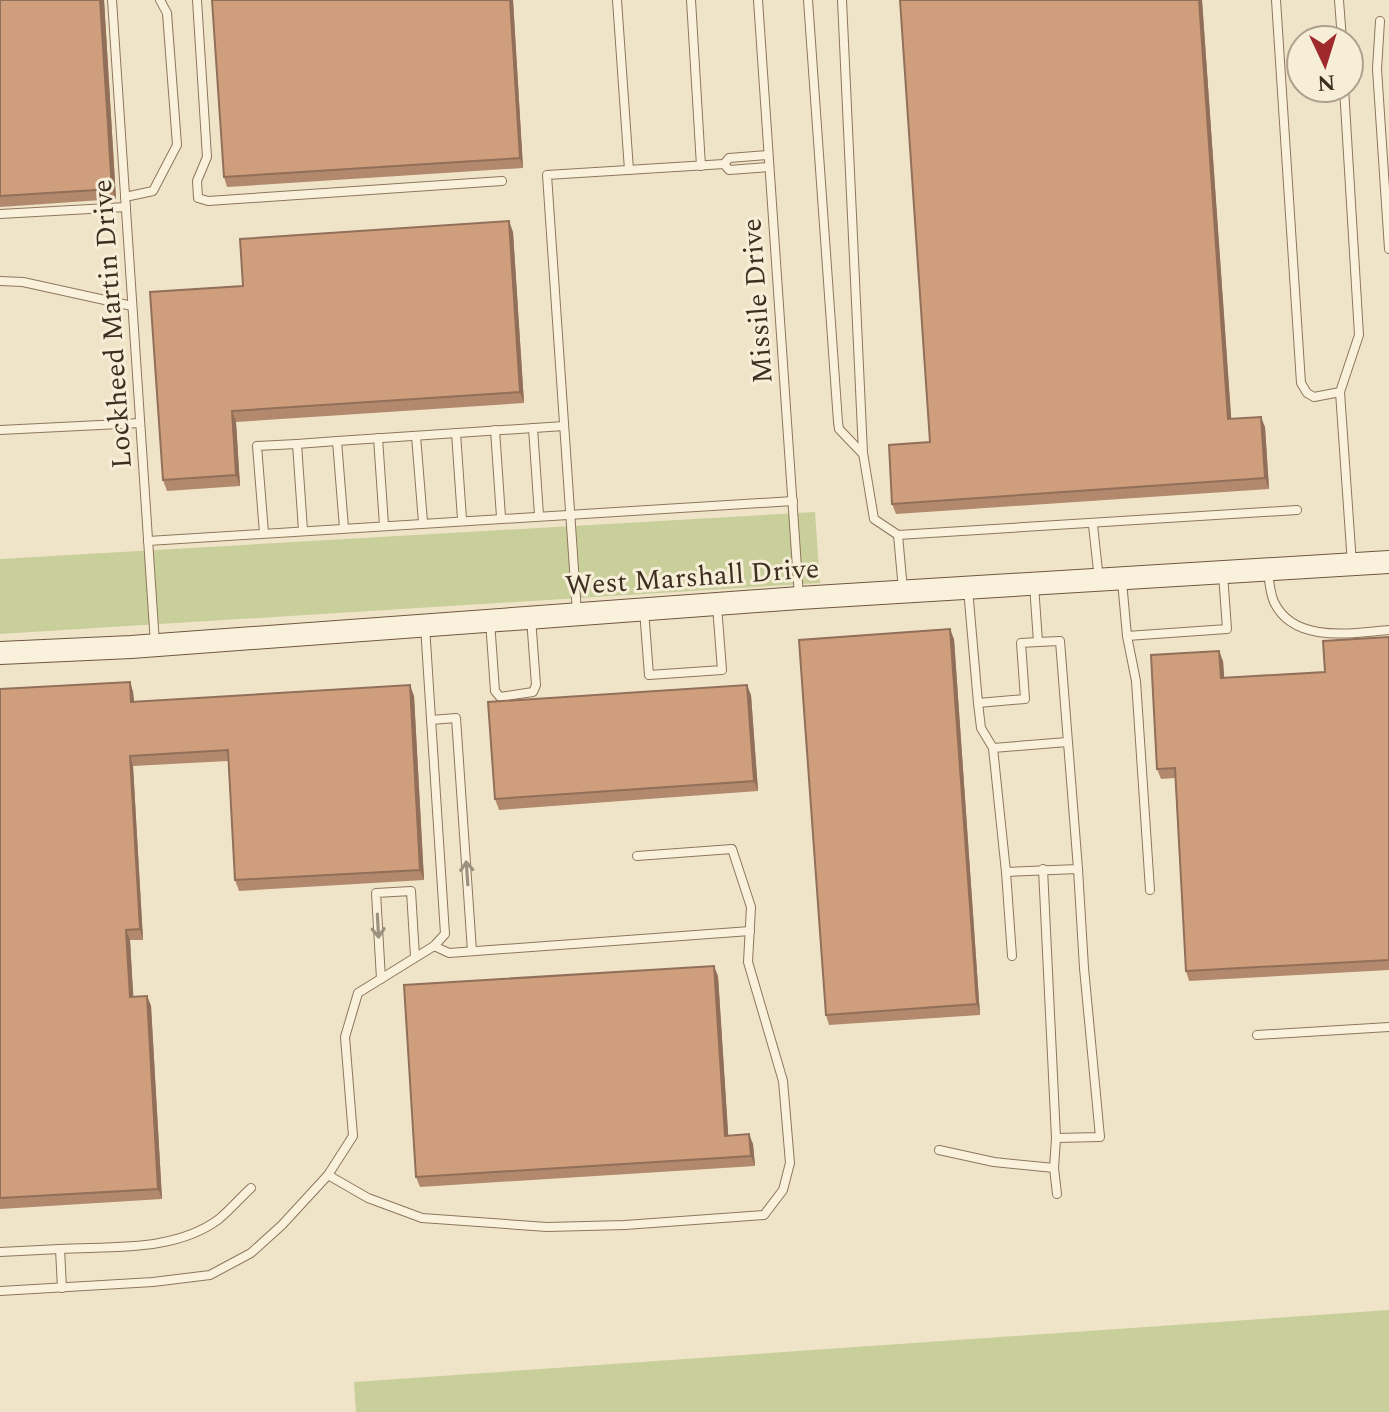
<svg xmlns="http://www.w3.org/2000/svg" width="1389" height="1412" font-family="Spectral,serif">
	<style>
		.green { fill: #c9cf9b }
		.lines { fill: none; stroke-linecap: round; stroke-linejoin: round }
		.service-casing { stroke: #8d765c; stroke-width: 10 }
		.secondary-casing { stroke: #6f573f; stroke-width: 24 }
		.service { stroke: #faf1dc; stroke-width: 8 }
		.secondary { stroke: #faf1dc; stroke-width: 22 }
		.wall { fill: #b2896c }
		.shaded-wall { fill: #916f58 }
		.building { fill: #cf9f7d; stroke: #916f58; stroke-width: 2 }
		.oneway { stroke: #9c907e }
		.labels { text-anchor: middle; stroke-width: 6; stroke-linejoin: round; paint-order: stroke }
		.street-label { font-size: 28px; fill: #3d2e20; stroke: #f7eed8 }
	</style>
	<rect width="100%" height="100%" fill="#f0e4c8"/>
	<!-- green -->
	<g class="green">
		<path d="M815,512l5,71 -820,51v-75z"/>
		<path d="M1389,1310v102h-1033l-2,-30z"/>
	</g>
	<g class="lines">
		<defs>
			<g id="service">
				<path d="M112,0l43,644"/>
				<path d="M197,0l10,157 -10,24 1,17 10,3 294,-20"/>
				<path d="M617,0l12,170"/>
				<path d="M691,0l10,166"/>
				<path d="M758,0l41,597"/>
				<path d="M808,0l30,422 1,7 23,24"/>
				<path d="M842,0l21,453 11,66 24,16 399,-25"/>
				<path d="M1276,0l25,383 6,10 7,4 26,-5"/>
				<path d="M1339,0l3,40"/>
				<path d="M1380,21l-3,48 12,180"/>
				<path d="M1344,88l15,247 -19,57 12,172"/>
				<path d="M724,164l5,-6 39,-3"/>
				<path d="M125,197l28,-6 24,-46 -10,-132 -7,-13"/>
				<path d="M0,214l126,-7"/>
				<path d="M0,281l23,1 109,24"/>
				<path d="M533,428l6,87"/>
				<path d="M0,430l140,-7"/>
				<path d="M495,430l6,87"/>
				<path d="M456,433l6,86"/>
				<path d="M416,436l7,86"/>
				<path d="M378,438l6,87"/>
				<path d="M297,444l40,-3"/>
				<path d="M1093,525l6,55"/>
				<path d="M344,528l-7,-87 227,-15"/>
				<path d="M264,533l-7,-87 40,-2 6,86"/>
				<path d="M898,535l5,55"/>
				<path d="M148,541l645,-40"/>
				<path d="M1268,571c1,10 2,22 6,31 20,42 78,31 115,28"/>
				<path d="M1122,581l5,55 100,-7 -4,-55"/>
				<path d="M1034,585l4,57 22,-1 18,228 -72,3 -13,-124 74,-6"/>
				<path d="M968,589l10,114 47,-4 -4,-56 17,-1"/>
				<path d="M644,610l5,65 73,-5 -5,-64"/>
				<path d="M577,613l-30,-438 177,-11 5,6 40,-3"/>
				<path d="M490,621l5,70 5,6 33,-5 3,-7 -5,-67"/>
				<path d="M1127,636l9,45 14,209"/>
				<path d="M978,703l3,25 12,20"/>
				<path d="M431,720l25,-2 16,233"/>
				<path d="M1043,869l13,269 44,-1 -16,-169 -6,-99"/>
				<path d="M1006,872l6,84"/>
				<path d="M434,946l15,7 301,-22"/>
				<path d="M381,979l-5,-86 35,-2 4,66"/>
				<path d="M1257,1035l132,-8"/>
				<path d="M1056,1138l-2,30 3,26"/>
				<path d="M939,1150l55,12 60,6"/>
				<path d="M328,1175l40,23 54,20 125,9 78,-2 139,-10 19,-25 7,-27 -7,-82 -35,-119 3,-55 -19,-58 -95,7"/>
				<path d="M60,1249c52,-3 115,3 159,-30 11,-9 21,-21 32,-31"/>
				<path d="M0,1252l60,-3 2,39"/>
				<path d="M0,1291l153,-9 57,-7 41,-22 31,-28 46,-50 25,-39 -8,-99 13,-44 76,-47 11,-12 -20,-308"/>
			</g>
			<path id="secondary" d="M0,653l131,-6 668,-49 590,-36"/>
		</defs>
		<!-- service casing -->
		<use href="#service" class="service-casing"/>
		<!-- secondary casing -->
		<use href="#secondary" class="secondary-casing"/>
		<!-- service -->
		<use href="#service" class="service"/>
		<!-- secondary -->
		<use href="#secondary" class="secondary"/>
	</g>
	<!-- wall -->
	<g class="wall">
		<path d="M0,0h104l12,199 -116,8z"/>
		<path d="M212,0h301l10,168 -296,19 -3,-10z"/>
		<path d="M900,0h302l29,419 34,8 4,62 -373,25 -4,-10 38,-62z"/>
		<path d="M513,232l11,171 -288,19 4,64 -73,5 -4,-11 80,-194z"/>
		<path d="M1389,637v333l-200,11 -3,-10 -11,-193 -14,1 -4,-10 66,-108 1,17 101,-6z"/>
		<path d="M954,639l26,376 -151,10 -3,-10z"/>
		<path d="M130,682l3,10 1,9 280,-5 10,184 -185,11 -4,-11 -7,-119 -95,5 10,174h-13l3,57 14,-1 4,10 11,193 -162,10v-520z"/>
		<path d="M751,695l7,96 -259,19 -4,-11z"/>
		<path d="M718,976l10,159 25,9 2,22 -335,21 -4,-10z"/>
	</g>
	<!-- shaded-wall -->
	<g class="shaded-wall">
		<path d="M100,0h4l12,199 -4,-10z"/>
		<path d="M510,0h3l10,168 -3,-10z"/>
		<path d="M1199,0h3l30,429 -4,-10z"/>
		<path d="M509,221l4,11 11,171 -4,-11z"/>
		<path d="M232,411l4,11 4,64 -4,-11z"/>
		<path d="M1261,417l4,10 4,62 -4,-11z"/>
		<path d="M950,629l4,10 26,376 -3,-11z"/>
		<path d="M1219,651l4,10 2,27 -4,-10z"/>
		<path d="M130,682l3,10 2,20 -4,-10z"/>
		<path d="M410,685l4,11 10,184 -4,-10z"/>
		<path d="M747,685l4,10 7,96 -4,-10z"/>
		<path d="M130,756l3,10 10,174 -3,-11z"/>
		<path d="M126,930l4,10 4,67 -4,-10z"/>
		<path d="M714,966l4,10 11,170 -4,-10z"/>
		<path d="M147,996l4,10 11,193 -4,-10z"/>
		<path d="M749,1134l4,10 2,22 -4,-10z"/>
	</g>
	<!-- building -->
	<g class="building">
		<path d="M0,0h100l12,189 -112,7z"/>
		<path d="M212,0h298l10,158 -296,19z"/>
		<path d="M900,0h299l29,419 33,-2 4,61 -373,26 -3,-59 41,-3z"/>
		<path d="M509,221l11,171 -288,19 4,64 -73,5 -13,-188 93,-6 -3,-47z"/>
		<path d="M950,629l27,375 -151,11 -27,-375z"/>
		<path d="M1389,637v323l-203,11 -11,-203 -18,1 -6,-114 68,-4 2,27 104,-6 -2,-31z"/>
		<path d="M130,682l1,20 279,-17 10,185 -185,10 -7,-130 -98,6 10,173 -14,1 4,67 17,-1 11,193 -158,9v-509z"/>
		<path d="M747,685l7,96 -259,18 -7,-97z"/>
		<path d="M714,966l11,170 24,-2 2,22 -335,21 -12,-192z"/>
	</g>
	<!-- one-way arrows -->
	<defs><path id="oneway-shaft" d="M-6 0H5M1.5-3L5.5 0L1.5 3" fill="none" stroke-width="1.6" stroke-linecap="round" stroke-linejoin="round" transform="scale(2)"/></defs>
	<g class="oneway">
		<use href="#oneway-shaft" transform="translate(467 873) rotate(-94)"/>
		<use href="#oneway-shaft" transform="translate(378 926) rotate(87)"/>
	</g>
	<g class="labels">
		<!-- street labels -->
		<g class="street-label">
			<text transform="translate(756 301) rotate(-94)" y="10">Missile Drive</text>
			<text transform="translate(111 324) rotate(-94)" y="10">Lockheed Martin Drive</text>
			<text transform="translate(692 576) rotate(-4)" y="10">West Marshall Drive</text>
		</g>
	</g>
	<!-- north arrow -->
	<g transform="translate(1325 64) rotate(176)"><circle r="38" fill="#f7eed8" stroke="#ada18e" stroke-width="2"/>
	<path d="M0-6L14 30L0 20L-14 30Z" fill="#9e2a2b"/>
	<text y="-12" font-size="22" font-weight="bold" text-anchor="middle" fill="#3d2e20">N</text>
	</g>
</svg>
